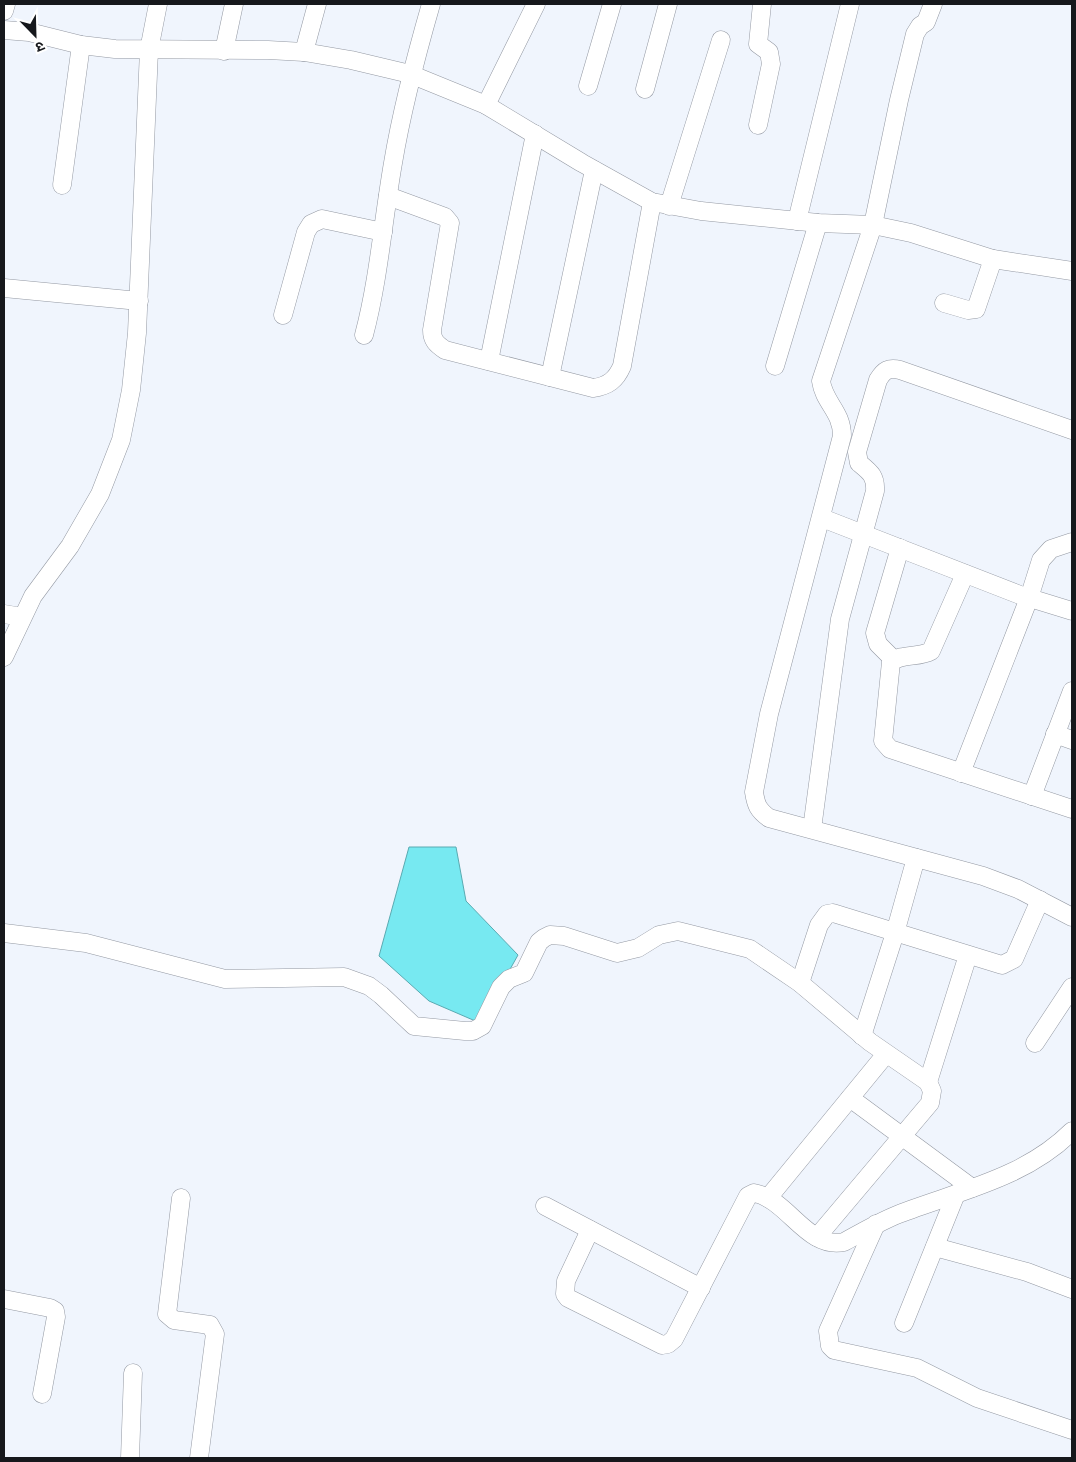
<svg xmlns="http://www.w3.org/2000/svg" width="1076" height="1462" font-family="'Sofia Sans Condensed','Noto Sans Devanagari',sans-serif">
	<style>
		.water { fill: #77e9f1; stroke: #5aaab1 }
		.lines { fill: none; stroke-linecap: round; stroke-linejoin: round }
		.minor-casing { stroke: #9499a3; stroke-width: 19 }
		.minor { stroke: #fff; stroke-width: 18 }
	</style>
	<rect width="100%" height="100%" fill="#f0f5fd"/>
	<!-- water -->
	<path class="water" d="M409,847h47l10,54 52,54 -38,68 -51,-22 -50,-45z"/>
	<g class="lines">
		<defs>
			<g id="minor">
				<path d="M933,4l-7,18 -6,4 -5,8 -16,66 -26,125 -52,156c3,22 21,30 21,55l-73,278 -15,78c2,13 4,18 15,26l214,58 35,13 54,28"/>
				<path d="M4,11l2,-7"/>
				<path d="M4,30l25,2 52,13 34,4 153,1 36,2 47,8 59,14 76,31 96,58 70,39 49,9 117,12 55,2 38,8 82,26 79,12"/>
				<path d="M224,51l10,-47"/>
				<path d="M304,52l13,-48"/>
				<path d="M588,86l24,-82"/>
				<path d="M645,89l23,-85"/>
				<path d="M486,105l50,-101"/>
				<path d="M758,125l13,-61 -2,-12 -11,-8 4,-40"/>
				<path d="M62,185l19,-140"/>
				<path d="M388,196l57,21 5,6 -18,107c0,10 4,14 13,20l148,38c15,-2 23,-8 29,-22l30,-164"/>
				<path d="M669,206l52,-166"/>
				<path d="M797,221l53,-217"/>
				<path d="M4,288l135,13"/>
				<path d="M944,303l24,7 8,-1 17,-50"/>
				<path d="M283,315l23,-83 5,-8 11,-5 61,13"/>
				<path d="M364,335c15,-57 19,-115 29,-172 9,-54 23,-107 38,-159"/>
				<path d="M489,361l46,-227"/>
				<path d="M775,366l43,-143"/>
				<path d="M550,377l44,-207"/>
				<path d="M822,518l198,77 52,16"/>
				<path d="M965,574l-34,77c-12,7 -29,2 -40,11l-8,79 7,8 182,60"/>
				<path d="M4,614l18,3"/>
				<path d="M4,657l29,-61 37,-50 30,-52 21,-54 10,-50 6,-57 12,-283 9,-46"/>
				<path d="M894,660l-16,-16 -3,-11 25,-85"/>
				<path d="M1055,734l17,6"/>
				<path d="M961,773l68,-175 12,-38 10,-11 21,-7"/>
				<path d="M1032,796l40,-105"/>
				<path d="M812,829l28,-210 35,-128c1,-15 -5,-19 -16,-28l-2,-11 21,-72c6,-10 11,-13 22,-10l172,60"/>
				<path d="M4,933l82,10 139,36 119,-2 25,9 12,9 33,31 51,5h8l9,-5 19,-39 8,-8 15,-6 15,-31 5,-4 6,-3 14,1 53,17 21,-5 21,-13 19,-4 72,18 50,34 70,59 58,40 4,9 -2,12 -113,134"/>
				<path d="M800,983l19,-58 8,-11 6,-1 169,52 12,-6 26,-59"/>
				<path d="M862,1036l33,-103 21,-75"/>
				<path d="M1035,1043l37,-56"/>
				<path d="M928,1082l40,-127"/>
				<path d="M850,1098l122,90"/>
				<path d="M181,1198l-14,116 7,6 36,5 5,9 -16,124"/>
				<path d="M768,1198l118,-144"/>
				<path d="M545,1206l156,82"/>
				<path d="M876,1224l-48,107 2,15 4,4 83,18 60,30 95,32"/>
				<path d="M590,1230l-24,51 -1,13 3,4 94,47 6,-1 6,-5 74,-143 6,-3c34,6 53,57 90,49 18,-10 35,-20 55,-28 60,-23 126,-36 173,-83"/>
				<path d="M935,1247l92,25 45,17"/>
				<path d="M4,1299l46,9 5,3 1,6 -14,77"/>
				<path d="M904,1323l52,-129"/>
				<path d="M130,1458l3,-85"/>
			</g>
		</defs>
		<!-- minor casing -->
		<use href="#minor" class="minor-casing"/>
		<!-- minor -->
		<use href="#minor" class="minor"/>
	</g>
	<!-- border -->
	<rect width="1076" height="1462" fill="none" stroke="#16181c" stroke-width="10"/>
	<!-- north arrow -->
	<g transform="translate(35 35) rotate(157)" stroke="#ffffff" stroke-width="4" paint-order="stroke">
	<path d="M0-4L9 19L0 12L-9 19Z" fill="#16181c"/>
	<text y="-8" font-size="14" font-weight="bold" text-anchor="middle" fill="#16181c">उ</text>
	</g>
</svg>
